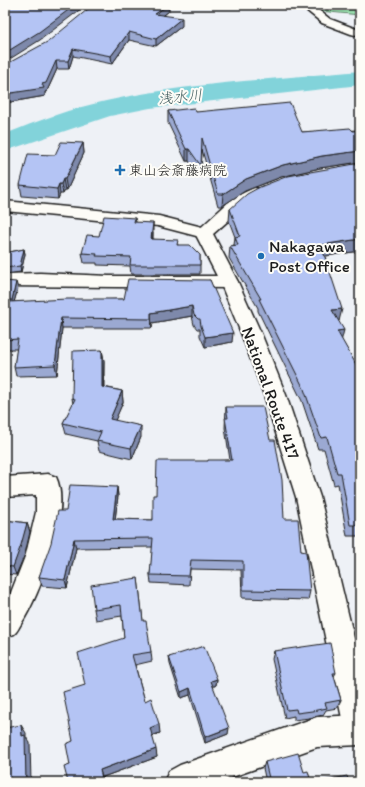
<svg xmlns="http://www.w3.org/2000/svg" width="365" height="787" font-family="Itim,'Klee One',sans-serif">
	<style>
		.green { fill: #9ae1af; stroke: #5b7e66 }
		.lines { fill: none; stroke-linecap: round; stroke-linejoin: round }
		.river { fill: #82d3da; fill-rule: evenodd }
		.minor-casing { stroke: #1c1c1c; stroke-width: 3 }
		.tertiary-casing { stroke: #1c1c1c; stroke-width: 3 }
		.trunk-casing { stroke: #1c1c1c; stroke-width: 3 }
		.minor { fill: #fdfcf7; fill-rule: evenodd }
		.tertiary { fill: #fdfcf7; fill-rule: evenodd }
		.trunk { fill: #fdfcf7; fill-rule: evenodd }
		.wall { fill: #9ba9d2; stroke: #1c1c1c }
		.shaded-wall { fill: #7e89ab; stroke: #1c1c1c }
		.building { fill: #b4c4f4; stroke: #1c1c1c }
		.poi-dot { fill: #1f6fb2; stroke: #fdfcf7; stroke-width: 1.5 }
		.labels { text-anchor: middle; stroke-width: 4; stroke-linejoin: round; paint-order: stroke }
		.far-poi-label { font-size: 14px; fill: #1c1c1c; stroke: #fdfcf7; text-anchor: start }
		.far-water-label { font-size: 15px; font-style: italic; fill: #405c5e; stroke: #fdfcf7 }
		.poi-label { font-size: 17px; fill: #1c1c1c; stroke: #fdfcf7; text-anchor: start }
		.street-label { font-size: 17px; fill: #1c1c1c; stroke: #fdfcf7 }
	</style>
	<rect width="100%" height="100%" fill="#eef1f6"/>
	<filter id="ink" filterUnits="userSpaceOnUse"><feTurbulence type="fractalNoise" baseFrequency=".025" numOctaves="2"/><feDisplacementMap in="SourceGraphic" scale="8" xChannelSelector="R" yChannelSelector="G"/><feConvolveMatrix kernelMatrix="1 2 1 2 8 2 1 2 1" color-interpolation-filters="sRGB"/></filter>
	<g filter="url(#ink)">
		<!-- green -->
		<path class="green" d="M273,5h87v10l-71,-7z"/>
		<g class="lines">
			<!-- river -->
			<path class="river" d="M360,71v14l-210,23 -40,8 -105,35v-17c33,-13 67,-26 101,-33 83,-18 170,-22 254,-30z"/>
			<defs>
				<g id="minor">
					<path d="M300,5h12l18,14 29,11 1,3 -5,2 -4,-1 -29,-11z"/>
					<path d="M40,273l69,3h120l6,2 3,4 -3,4 -6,2 -224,-2v-12z"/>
					<path d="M48,474l8,3c16,32 -16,119 -35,147 -2,3 -4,8 -7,10 -3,1 -6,2 -9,3v-35l5,-7 16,-41 10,-42v-17l-31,2v-20z"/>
					<path d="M360,715v30l-43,2 -99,35h-54l5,-11 11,-6 137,-48z"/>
				</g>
				<path id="tertiary" d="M5,201l154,15 51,13 3,4 -3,4 -6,1 -46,-12 -153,-15z"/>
				<path id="trunk" d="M254,188l6,1 2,4 -2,4 -15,9 -32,28 25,48 23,51 25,62 34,102 40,166v81l-11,-5 -5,-11 -48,-231 -32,-102 -23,-62 -21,-51 -25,-49 38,-35z"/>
			</defs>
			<!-- minor casing -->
			<use href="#minor" class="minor-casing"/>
			<!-- tertiary casing -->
			<use href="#tertiary" class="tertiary-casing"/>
			<!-- trunk casing -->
			<use href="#trunk" class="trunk-casing"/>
			<!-- minor -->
			<use href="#minor" class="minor"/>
			<!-- tertiary -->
			<use href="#tertiary" class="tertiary"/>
			<!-- trunk -->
			<use href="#trunk" class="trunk"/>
		</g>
		<!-- wall -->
		<g class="wall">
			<path d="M169,11l-5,4 18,11 -26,20 -27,-6 -17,24 -39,-8 -4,13h-12l-10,22 -2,1v4l-40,7v-38z"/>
			<path d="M168,111l28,1 106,20 58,-2v32l-40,6 -39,9 -36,14 -23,15h-4l-16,-56 -1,28 -12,-17h-3l-18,-38z"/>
			<path d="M83,143l1,10 -17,37h-2l-2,4h-3l-2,5 -36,-3 -2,-11 35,-30z"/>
			<path d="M230,209l130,42 -35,5 14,65h-1l3,18 17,29h2v168h-13l-9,-52 -4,1 -10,-36h-6l-16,-48 -44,-90v-3l-29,-50 1,-12 4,-1 1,-8 -6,-16z"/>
			<path d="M135,218l1,4 17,11v6l25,6 22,10v19h-69l-1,-8 -33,-1v-2h-13l-2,-10 17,-17z"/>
			<path d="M24,249l1,5 -4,18 -16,2v-21z"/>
			<path d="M210,280l22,62 -27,5 -5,-11v-7h-3l-3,-4 -2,-9 -40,7v5h-90l-5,47 -41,1 -2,-9 3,-18h-10l-2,-8v-5l4,-30h-4v-25l13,7 -4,14 110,-3z"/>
			<path d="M102,350l2,11v26l18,4 1,11 -8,18 26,17 -9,22 -33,-8 -2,-10 -31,-7 -3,-11 10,-19 -1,-6z"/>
			<path d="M226,407l58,112 17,32 9,40 -2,9 -66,-2 -1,-28 -51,-1 -1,16 -38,-2 -1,-8 3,-28 -77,1 -9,40 -25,-2 -3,-9 27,-66 51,-24 1,9 -3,23 38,1 3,-25 52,-34 22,-1 -5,-32z"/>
			<path d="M5,520l22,3 3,9 -5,22 -9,21 -11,-1z"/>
			<path d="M138,578l5,43 8,31 1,9 -17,4 10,36 15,32 -8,3 5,21 -54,20 -33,-12 3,-24 12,-56 39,-47 -2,-22 -26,4 -2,-11z"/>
			<path d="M274,651l62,22 -2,3 7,24 -4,8 -11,2 -3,5 -14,3 -15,2v-4l-9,2 -13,-59z"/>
			<path d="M169,657l48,22 -1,6 -3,2 15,47 -23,9 -15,-48 -9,3 -11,-34z"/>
			<path d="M265,762l39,10 7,10h-45l-3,-14z"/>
		</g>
		<!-- shaded-wall -->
		<g class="shaded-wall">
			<path d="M75,5h11l-46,35 -35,22v-9z"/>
			<path d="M168,5h1v6l-14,11v-8z"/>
			<path d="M182,18v8l-26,20v-7z"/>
			<path d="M129,32v8l-17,24 -1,-8z"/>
			<path d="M73,49v7l-4,13 -1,-8z"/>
			<path d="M56,61l1,8 -10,22 -2,1v4l-40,7v-9l37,-10z"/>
			<path d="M83,143l1,10 -17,37 -2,-11z"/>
			<rect x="186" y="149" width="3" height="12"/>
			<path d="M360,151v11l-40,6 -39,9 -36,14 -23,15 1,-12 23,-15 37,-14 39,-9z"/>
			<path d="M63,179l2,11 -2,4 -2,-10z"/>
			<path d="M59,184l1,10 -2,5 -1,-10z"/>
			<path d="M153,223v10l-1,15 -1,-9z"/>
			<path d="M360,239v12l-41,6 2,-12z"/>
			<path d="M24,249l1,5 -4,18 -1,-6z"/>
			<path d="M16,282l2,6 -5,18 -1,-6z"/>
			<path d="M192,306v10l-40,7v5l-1,-15z"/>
			<path d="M342,309l-3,12 -9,1 2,-12z"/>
			<path d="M61,318l1,10 -5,47 -2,-10z"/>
			<path d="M344,330l-3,12 -4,-11z"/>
			<path d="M233,333l-1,9 -27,5v-10z"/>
			<path d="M102,350l2,11 -1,36 -1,-10z"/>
			<path d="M122,391l1,11 -12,28 -1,-11z"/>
			<path d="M141,426v11l-9,22 -1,-11z"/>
			<path d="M117,487l1,9 -4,32 -1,-9z"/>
			<path d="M27,523l3,9 -5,22 -9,21 -3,-8z"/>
			<path d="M74,539l2,9 -9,40 -2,-8z"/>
			<path d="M217,679l-1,6 -6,3 1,-7z"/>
			<path d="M5,682l2,4 -2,45z"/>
			<path d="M190,688v7l-9,3v-6z"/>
			<path d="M159,724l1,9 -9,3 -1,-8z"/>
			<path d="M21,725l5,8v4l4,6 1,39h-5z"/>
			<path d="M229,728l-1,6 -23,9v-6z"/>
			<path d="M156,749l1,8 -54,20 1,5h-1l-3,-12z"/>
		</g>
		<!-- building -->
		<g class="building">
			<path d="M5,5h70l-36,27 -34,21z"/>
			<path d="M93,5h75l-13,9 27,4 -26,21 -27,-7 -18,24 -38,-7 -5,12h-12l-10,22 -4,1 2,4 -39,6v-29l44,-24z"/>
			<path d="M290,103l12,29 48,-4 3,3 7,-1v21l-38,5 -39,9 -37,14 -23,15h-5l-16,-56 -1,28 -12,-17h-3l-18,-38 26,-3 2,4z"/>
			<path d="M61,142l22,1 -18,36h-2l-2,5h-2l-2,5 -37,-4 8,-31 27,1z"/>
			<path d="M360,163v76l-39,6 21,64 -10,1 12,20 -7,1 21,37h2v157h-10l-9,-52h-4l-10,-36 -6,1 -17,-49 -45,-90h2l-31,-53 8,-1 -3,-8 5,-1 -10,-27 17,-15 13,-7 28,-11z"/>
			<path d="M104,216l31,2 -1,4 19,1 -2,16 27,1 -1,5h13l10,10v10h-70l1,-8 -35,-1 1,-2 -15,-1 5,-18 12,1z"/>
			<path d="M24,249l-4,17 -15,2v-15z"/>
			<path d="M128,279l82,1 23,53 -28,4 -4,-11 -1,-7h-2l-4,-4 -2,-9 -41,7v6l-90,-1 -6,47 -41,2 4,-28 -13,1 4,-38 58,-3h57z"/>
			<path d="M5,281l11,1 -4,18h-7z"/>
			<path d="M102,350v37l20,4 -12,28 31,7 -10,22 -34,-7 4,-9 -38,-9 12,-24 -3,-1 1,-47z"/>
			<path d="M226,407h37l7,33h5l7,40 2,39h14l3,32 5,1 4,39 -67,-1v-29l-52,-1 -2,16 -39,-1 3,-37 -79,1 -9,41 -26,-3 12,-34 7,-32h8l4,-26 47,2 -4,32 40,1v-25h3l1,-34h51v-1h24l-7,-42h3z"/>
			<path d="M5,520l22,3 -6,22 -8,22 -8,-1z"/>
			<path d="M138,578l5,43h3l5,31 -19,3 13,46 6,-3 8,26 -9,4 6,21 -56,21 3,12h-35l-4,-15 6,-2 -4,-21 7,-3 -10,-49 22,-7 -7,-32 46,-15 -3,-33 -27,4 -3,-24z"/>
			<path d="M330,643l6,30h-3l8,27 -16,3 2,5 -15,3 -15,2 -1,-4 -9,1 -13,-59z"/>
			<path d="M204,646l13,33 -6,2 18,47 -24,9 -15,-49 -9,4 -12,-35z"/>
			<path d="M21,725l1,11 3,-1 1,47h-21v-54z"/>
			<path d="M298,753l6,19 4,-1 3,11h-41l-5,-20z"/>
			<path d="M347,776l2,6h-31z"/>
		</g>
	</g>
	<!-- markers -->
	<g class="poi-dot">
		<path d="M118 164h4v4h4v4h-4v4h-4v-4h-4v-4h4z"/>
		<circle cx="261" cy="256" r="4"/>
	</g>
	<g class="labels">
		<!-- far-poi labels -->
		<g class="far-poi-label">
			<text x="129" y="175">東山会斎藤病院</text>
		</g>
		<!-- far-water labels -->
		<g class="far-water-label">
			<text transform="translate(180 97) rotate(-6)" y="5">浅水川</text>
		</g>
		<!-- poi labels -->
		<g class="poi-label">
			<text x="269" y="252">Nakagawa<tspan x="269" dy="20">Post Office</tspan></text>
		</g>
		<!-- street labels -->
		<g class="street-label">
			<text transform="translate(271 393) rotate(70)" y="6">National Route 417</text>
		</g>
	</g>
	<!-- margin -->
	<rect width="365" height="787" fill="none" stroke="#fdfcf7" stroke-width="20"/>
	<rect x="10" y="10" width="345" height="767" fill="none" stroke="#1c1c1c" stroke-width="1.5" filter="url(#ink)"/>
</svg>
